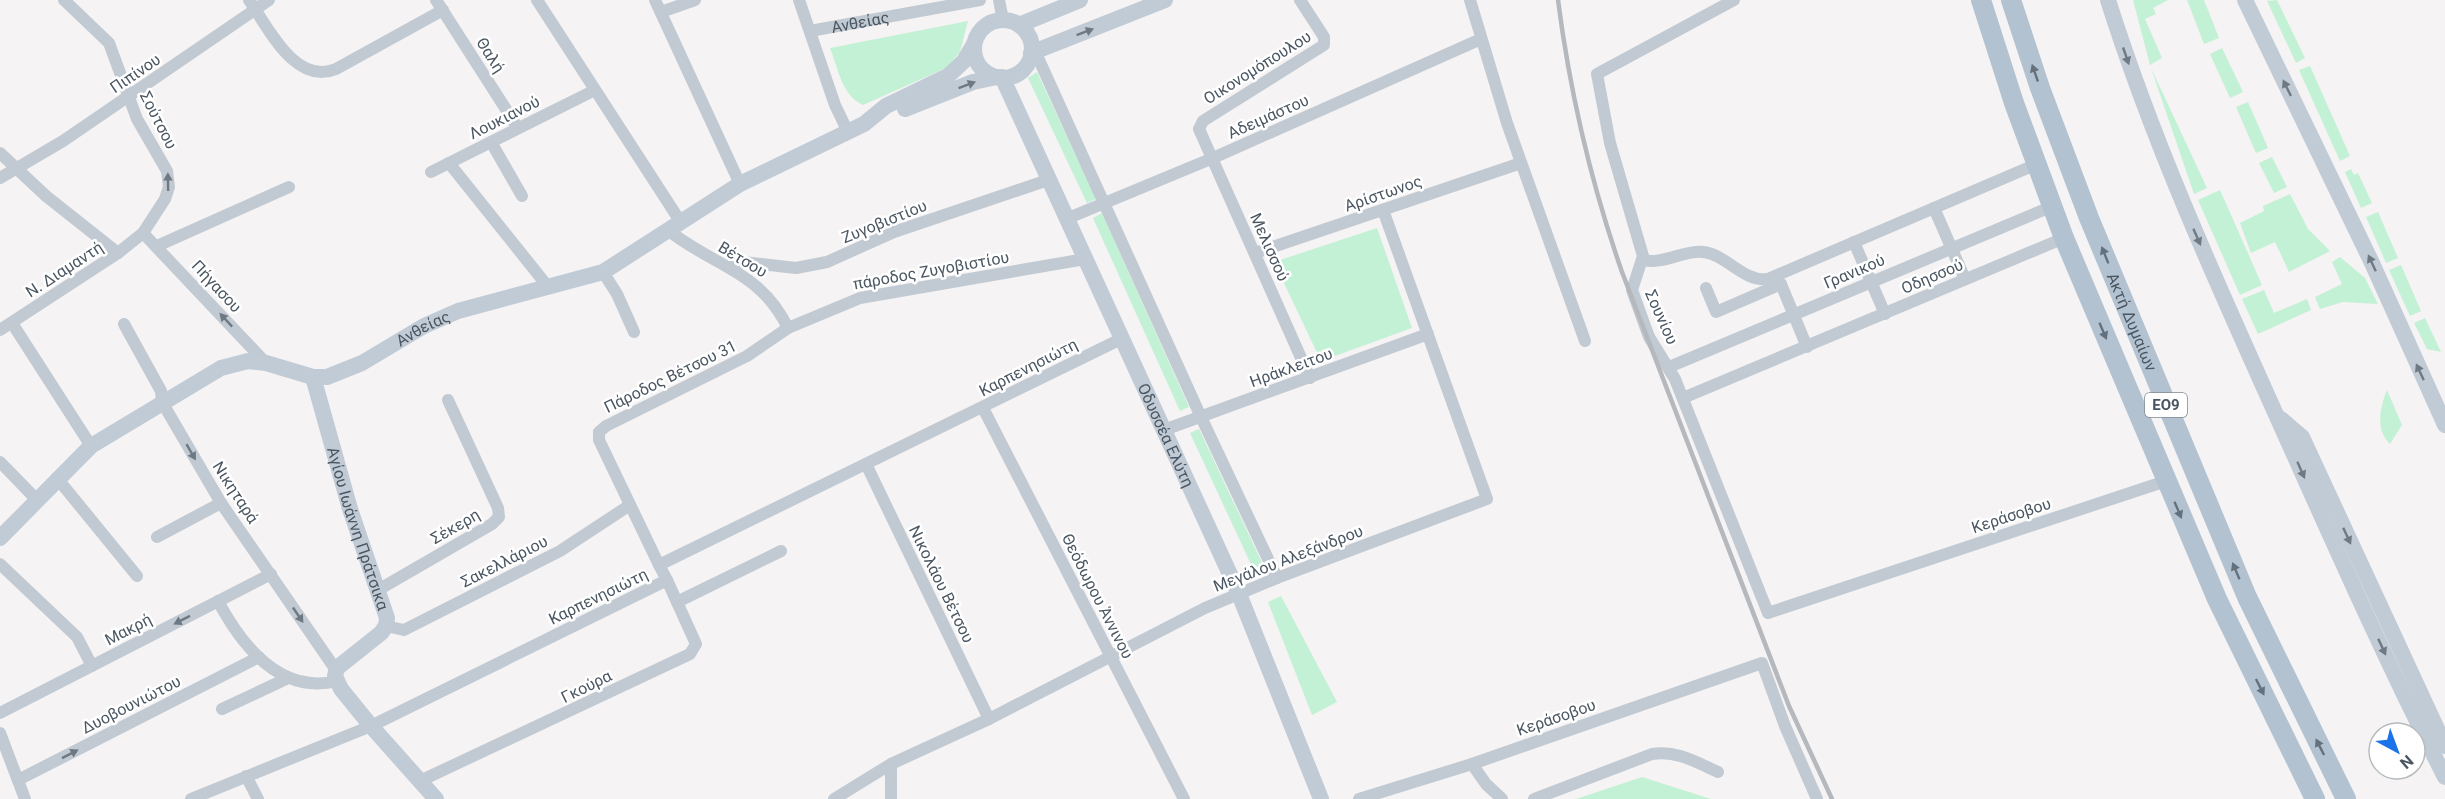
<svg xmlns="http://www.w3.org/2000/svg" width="2445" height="799" font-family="Roboto,sans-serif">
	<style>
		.green { fill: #c3f1d5 }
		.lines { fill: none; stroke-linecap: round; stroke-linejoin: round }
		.street { stroke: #c1cad2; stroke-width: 12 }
		.secondary { stroke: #c1cbd6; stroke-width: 16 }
		.primary { stroke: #b3c2d1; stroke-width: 20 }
		.rail { stroke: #b5b8bd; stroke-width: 4.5 }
		.oneway { fill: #6e7984 }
		.oneway2 { fill: #64717d }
		.oneway3 { fill: #6e7983 }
		.labels { text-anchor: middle; stroke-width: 5; stroke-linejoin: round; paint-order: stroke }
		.shield { fill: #fff; stroke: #808990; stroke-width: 1.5 }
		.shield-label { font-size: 15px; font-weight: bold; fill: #4a5661 }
		.street-label { font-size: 16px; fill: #4a5661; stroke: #fff }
	</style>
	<rect width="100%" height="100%" fill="#f5f3f3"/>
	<!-- green -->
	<g class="green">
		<path d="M2133,0h35l-15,8 3,6 -11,5 17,39 -12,7z"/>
		<path d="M2187,0h17l15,38 -15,6z"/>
		<path d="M2277,0l28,58 -9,5 -29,-62z"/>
		<path d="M968,21l-8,31 -14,16 -83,37c-21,-9 -25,-37 -33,-57z"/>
		<path d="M2222,48l21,44 -13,6 -20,-44z"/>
		<path d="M2310,66l40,90 -10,5 -41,-91z"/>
		<path d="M2151,68l56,120 -13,6z"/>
		<path d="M1037,72l59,127 -9,4 -59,-125z"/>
		<path d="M2248,102l20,46 -12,5 -20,-46z"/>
		<path d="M2272,157l15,30 -13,6 -15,-30z"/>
		<path d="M2351,169l3,6 4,-2 14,30 -11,5 -16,-36z"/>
		<path d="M2220,190l42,95 -22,10 -42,-95z"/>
		<path d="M2290,194l18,35 22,22 -41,21 -14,-30 -24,11 -11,-30 24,-12 -1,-5z"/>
		<path d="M2378,212l20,46 -12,5 -20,-46z"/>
		<path d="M1102,213l87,194 -9,4 -87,-193z"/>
		<path d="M1377,228l35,100 -91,33 -47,-99z"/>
		<path d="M2340,257l25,21 13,26 -35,-2 -23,7 -5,-12 27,-13 -10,-22z"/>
		<path d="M2401,265l20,46 -11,5 -21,-46z"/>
		<path d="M2264,290l10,23 33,-14 4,11 -53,24 -16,-35z"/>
		<path d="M2425,318l16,34 -14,-3 -13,-26z"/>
		<path d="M2387,390l15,35 -12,19c-15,-14 -10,-37 -3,-54z"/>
		<path d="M1199,429l66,140 -10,4 -65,-140z"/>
		<path d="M1281,596l56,106 -25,13 -44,-113z"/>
		<path d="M1642,777l69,22h-135z"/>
	</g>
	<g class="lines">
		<!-- street -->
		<g class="street">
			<path d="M249,0c19,27 46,86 87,69l107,-59"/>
			<path d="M436,0l82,128"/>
			<path d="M537,0l143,221"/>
			<path d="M655,0l85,184"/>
			<path d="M799,0l36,105 13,27"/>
			<path d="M999,0l4,20"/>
			<path d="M1300,0l24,37v8l-121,76 -4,8 111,249"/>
			<path d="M1470,0l37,123 78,218"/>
			<path d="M1734,0l-137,74 13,69 33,113 -11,34 17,47 26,42 93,234 398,-132"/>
			<path d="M661,12l34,-12"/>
			<path id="s1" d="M810,31l170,-31"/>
			<path d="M1035,51l166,366 76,161"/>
			<path d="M491,142l31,54"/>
			<path d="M0,153l46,43 72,57"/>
			<path d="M449,163l100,125"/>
			<path d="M431,172l162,-81"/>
			<path d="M0,178l63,-37 206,-141"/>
			<path d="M1934,208l31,71"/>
			<path d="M1066,219l147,-61 268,-119"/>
			<path d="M668,230c46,37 92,40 120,98"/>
			<path d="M143,233l123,130"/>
			<path d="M1854,242l31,72"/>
			<path d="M157,246l132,-59"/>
			<path d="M1255,253l266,-90"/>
			<path d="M1643,260c19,5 41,-10 60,-8 23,2 41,31 65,27l269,-115"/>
			<path d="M730,268l13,-6 53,6 31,-6 67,-30 154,-52"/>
			<path d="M603,272l14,22 17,38"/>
			<path d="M1776,281l5,3 26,63"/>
			<path d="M1706,288l10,24 65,-28"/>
			<path d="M12,323l79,123"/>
			<path d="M124,324l37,67 1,11 59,101 115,167"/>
			<path d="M0,330l118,-77 25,-20 22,-34 4,-12 -2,-16 -30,-52 -28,-76 -45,-43"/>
			<path d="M1669,367l384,-161"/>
			<path d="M1683,398l381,-160"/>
			<path d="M983,408l201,391"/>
			<path d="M1164,430l264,-96"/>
			<path d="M0,462l36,37"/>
			<path d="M866,464l123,255"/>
			<path d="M57,478l80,98"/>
			<path d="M157,537l64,-34"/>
			<path d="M0,564l77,73 15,29"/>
			<path d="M659,565l-60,-125v-8l7,-6 141,-70 41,-28 72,-30 225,-39"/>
			<path d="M378,590l114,-66 7,-7 -1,-9 -50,-108"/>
			<path d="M218,601c24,45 62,94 119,80"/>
			<path d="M677,602l104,-51"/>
			<path d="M386,626l18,4 156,-79 70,-46"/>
			<path d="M222,709l64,-30"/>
			<path d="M0,713l271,-139"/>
			<path d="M0,733l25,66"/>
			<path d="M891,764v35"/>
			<path d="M1472,764l14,20 16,15"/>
			<path d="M246,776l12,23"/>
			<path d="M18,780l241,-123"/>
			<path d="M422,780l268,-126 6,-10 -29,-64"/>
			<path d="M191,799l180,-73 296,-146 -8,-15 462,-226"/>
			<path d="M834,799l57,-35 98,-45 216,-111 72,-30 210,-79 -104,-289"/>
			<path d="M1359,799l113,-35 290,-101 23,63 32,73"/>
			<path d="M1534,799l118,-45c25,-4 44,8 66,18"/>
		</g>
		<!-- secondary -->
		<g class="secondary">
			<path d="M2108,0c46,145 108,281 170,419 54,120 107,241 167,358"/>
			<path d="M2245,0l127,263 73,162"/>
			<circle cx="1003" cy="49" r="29"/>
			<path d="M1019,25l61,-25"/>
			<path d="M1031,53l134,-53"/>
			<path id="s2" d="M1002,77l237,517 82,205"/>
			<path d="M905,109l68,-27 24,-5"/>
			<path id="s3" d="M313,377l37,132 37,109 -1,8 -5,7 -44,35 -2,8 6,13 30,37 65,73"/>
			<path d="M2281,419l21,18 143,309"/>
			<path id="s4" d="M0,538l91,-92 130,-78 27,-7 18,2 47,14h14l35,-14 62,-37 34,-15 145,-39 137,-88 124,-60 22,-18 62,-30 16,-15 10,-17"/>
		</g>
		<!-- primary -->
		<g class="primary">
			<path d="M1981,0l33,103 50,135 153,361 98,200"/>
			<path id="s5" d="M2011,0l29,88 49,130 158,379 99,202"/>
		</g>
		<!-- rail -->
		<path class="rail" d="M1558,0c12,93 33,183 64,272l167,434 43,93"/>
	</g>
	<!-- one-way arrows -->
	<defs><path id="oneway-solid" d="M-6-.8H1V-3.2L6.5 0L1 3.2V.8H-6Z" transform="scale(1.5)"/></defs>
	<g class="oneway">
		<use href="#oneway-solid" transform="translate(1085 32) rotate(-21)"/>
		<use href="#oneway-solid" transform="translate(2126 56) rotate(71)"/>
		<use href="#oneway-solid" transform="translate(967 85) rotate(-21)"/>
		<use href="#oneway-solid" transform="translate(2287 88) rotate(-116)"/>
		<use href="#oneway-solid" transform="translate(2197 237) rotate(66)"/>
		<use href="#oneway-solid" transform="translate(2372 263) rotate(-115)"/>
		<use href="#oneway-solid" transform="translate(2420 372) rotate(-115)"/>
		<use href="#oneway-solid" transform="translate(2301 470) rotate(66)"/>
		<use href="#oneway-solid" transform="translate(2347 536) rotate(65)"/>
		<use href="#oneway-solid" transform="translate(2382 647) rotate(65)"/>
	</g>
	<g class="oneway2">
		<use href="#oneway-solid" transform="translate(2035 73) rotate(-109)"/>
		<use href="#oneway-solid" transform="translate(2105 255) rotate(-112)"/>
		<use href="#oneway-solid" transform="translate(2103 331) rotate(67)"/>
		<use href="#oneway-solid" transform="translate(2178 510) rotate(67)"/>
		<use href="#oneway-solid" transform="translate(2236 571) rotate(-113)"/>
		<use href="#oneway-solid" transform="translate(2260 687) rotate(63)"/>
		<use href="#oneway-solid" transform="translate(2320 747) rotate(-117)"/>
	</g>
	<g class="oneway3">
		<use href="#oneway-solid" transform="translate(168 182) rotate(-91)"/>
		<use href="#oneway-solid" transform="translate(226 320) rotate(-133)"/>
		<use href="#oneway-solid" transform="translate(191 452) rotate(60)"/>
		<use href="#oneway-solid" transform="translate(298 615) rotate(56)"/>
		<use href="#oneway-solid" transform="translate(182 620) rotate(153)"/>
		<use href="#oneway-solid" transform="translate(70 754) rotate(-27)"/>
	</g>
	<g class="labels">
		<!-- shield labels -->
		<rect class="shield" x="2145" y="393" width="42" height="24" rx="4.5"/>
		<g class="shield-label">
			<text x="2166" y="410">ΕΟ9</text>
		</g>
		<!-- street labels -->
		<g class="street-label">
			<text dy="6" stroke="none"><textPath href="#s1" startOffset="51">Ανθείας</textPath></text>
			<text transform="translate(491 55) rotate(58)" y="6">Θαλή</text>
			<text transform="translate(1257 67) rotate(-32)" y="6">Οικονομόπουλου</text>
			<text transform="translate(135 73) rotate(-34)" y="6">Πιπίνου</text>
			<text transform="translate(1268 116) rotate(-24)" y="6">Αδειμάστου</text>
			<text transform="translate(504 117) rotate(-27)" y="6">Λουκιανού</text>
			<text transform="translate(159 120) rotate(63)" y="6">Σούτσου</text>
			<text transform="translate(1383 193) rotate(-19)" y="6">Αρίστωνος</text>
			<text transform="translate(884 221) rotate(-22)" y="6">Ζυγοβιστίου</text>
			<text transform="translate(1270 247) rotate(66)" y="6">Μελισσού</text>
			<text transform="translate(743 259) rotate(31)" y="6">Βέτσου</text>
			<text transform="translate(64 269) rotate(-33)" y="6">Ν. Διαμαντή</text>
			<text transform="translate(931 270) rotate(-10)" y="6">πάροδος Ζυγοβιστίου</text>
			<text transform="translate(1854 271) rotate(-23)" y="6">Γρανικού</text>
			<text transform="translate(1932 276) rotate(-23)" y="6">Οδησσού</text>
			<text transform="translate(217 286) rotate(47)" y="6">Πήγασου</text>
			<text transform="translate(1662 317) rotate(66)" y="6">Σουνίου</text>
			<text dy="6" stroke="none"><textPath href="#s5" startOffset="344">Ακτή Δυμαίων</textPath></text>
			<text dy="6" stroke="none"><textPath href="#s4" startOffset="498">Ανθείας</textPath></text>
			<text transform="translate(1028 367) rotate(-27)" y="6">Καρπενησιώτη</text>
			<text transform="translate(1291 367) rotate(-20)" y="6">Ηράκλειτου</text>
			<text transform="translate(670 376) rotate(-26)" y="6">Πάροδος Βέτσου 31</text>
			<text dy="6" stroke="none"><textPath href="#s2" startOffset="394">Οδυσσέα Ελύτη</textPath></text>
			<text transform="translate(236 492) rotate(57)" y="6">Νικηταρά</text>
			<text transform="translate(2011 515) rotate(-18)" y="6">Κεράσοβου</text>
			<text transform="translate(455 526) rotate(-30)" y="6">Σέκερη</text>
			<text dy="6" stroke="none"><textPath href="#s3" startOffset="158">Αγίου Ιωάννη Πράτσικα</textPath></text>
			<text transform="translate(1288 558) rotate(-21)" y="6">Μεγάλου Αλεξάνδρου</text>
			<text transform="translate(504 561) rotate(-27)" y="6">Σακελλάριου</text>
			<text transform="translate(942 584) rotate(64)" y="6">Νικολάου Βέτσου</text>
			<text transform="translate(598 596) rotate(-26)" y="6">Καρπενησιώτη</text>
			<text transform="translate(1098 596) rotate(63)" y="6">Θεόδωρου Άννινου</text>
			<text transform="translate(128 629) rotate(-27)" y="6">Μακρή</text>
			<text transform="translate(586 686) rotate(-26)" y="6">Γκούρα</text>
			<text transform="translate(131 704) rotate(-27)" y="6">Δυοβουνιώτου</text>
			<text transform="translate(1556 717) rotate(-19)" y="6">Κεράσοβου</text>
		</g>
	</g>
	<!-- north arrow -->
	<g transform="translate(2397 751) rotate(139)"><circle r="28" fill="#ffffff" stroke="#b7bbc0" stroke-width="1.5"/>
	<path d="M0-4.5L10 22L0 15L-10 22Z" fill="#1a73e8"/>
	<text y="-9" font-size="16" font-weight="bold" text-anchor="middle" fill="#4a5661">N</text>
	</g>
</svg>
